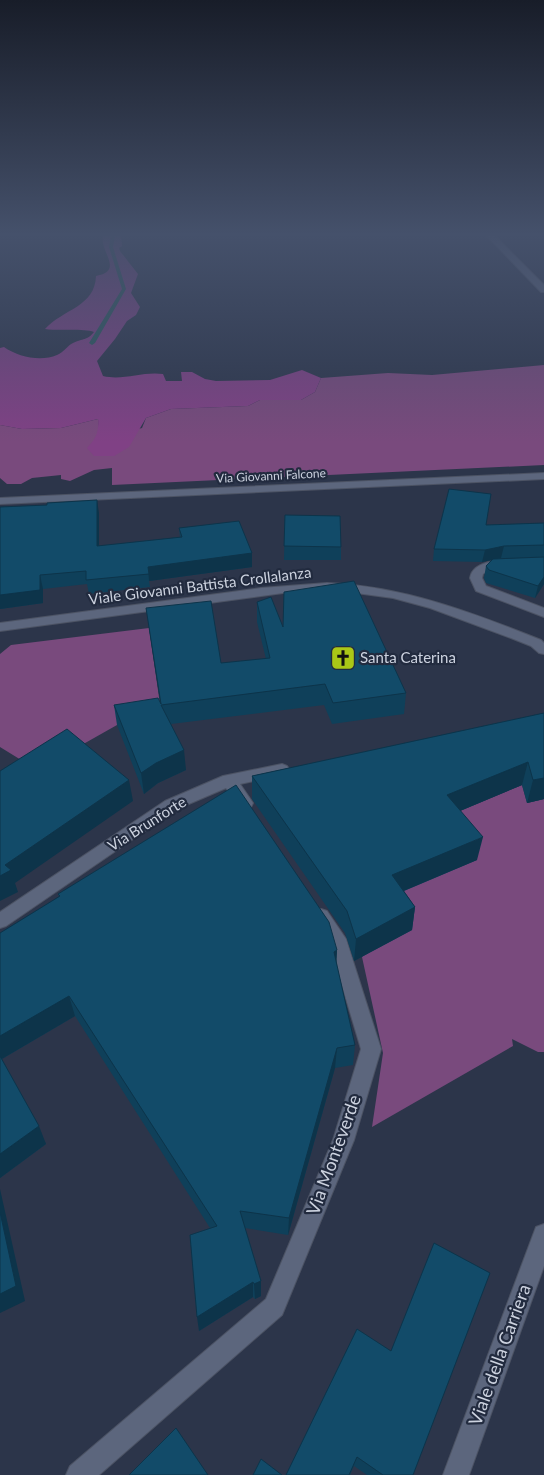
<svg xmlns="http://www.w3.org/2000/svg" width="544" height="1475" font-family="Lato,sans-serif">
	<style>
		.green { fill: #794a7d }
		.forest { fill: #804185 }
		.lines { fill: none; stroke-linecap: round; stroke-linejoin: round }
		.stream { fill: #2b585e; fill-rule: evenodd }
		.street-casing { stroke: #4c5364; stroke-width: 2 }
		.secondary-casing { stroke: #4c5364; stroke-width: 2 }
		.street { fill: #5c667d; fill-rule: evenodd }
		.secondary { fill: #5c667d; fill-rule: evenodd }
		.wall { fill: #0f405a }
		.shaded-wall { fill: #0d344a }
		.building { fill: #124b69; stroke: #0d344a }
		.labels { text-anchor: middle; stroke-width: 4.5; stroke-linejoin: round; paint-order: stroke }
		.far-street-label { font-size: 12px; fill: #ccd2df; stroke: #222b3f }
		.street-label { font-size: 15px; fill: #ccd2df; stroke: #222b3f }
		.poi-label { font-size: 15px; fill: #ccd2df; stroke: #222b3f; text-anchor: start }
		.near-street-label { font-size: 18px; fill: #ccd2df; stroke: #222b3f }
	</style>
	<rect width="100%" height="100%" fill="#2c354a"/>
	<!-- green -->
	<g class="green">
		<path d="M544,365v100l-432,20v-17l-18,2 -24,11 -9,-2v-4l-29,3 -11,6h-14l-7,-6v-53l22,4 39,-1 37,-9 1,12 -4,9 47,-12 4,-10 25,-9 77,-3 12,-6h41l14,-8 6,-14 67,-5 44,2z"/>
		<path d="M149,628l13,90 -45,7 -46,26 -45,12 -26,-16v-93l11,-9z"/>
		<path d="M522,785l5,18 17,-4v253h-6l-26,-13 1,7 -141,81 11,-74 -21,-96 81,-139z"/>
	</g>
	<!-- forest -->
	<path class="forest" d="M103,236h18l1,10 -3,2 1,3 18,23 -7,19 9,14 -4,8 -9,6 -12,18 -18,22 6,15c20,5 40,-5 60,-2l3,7h16l-1,-9h11l13,7 11,2 54,-1 32,-10 19,8 -6,14 -14,8h-41l-12,6 -77,3 -25,9 -17,29 -15,9h-20l-7,-8c9,-9 12,-16 11,-29l-37,9 -39,1 -22,-4v-77l4,-1c14,10 37,15 53,8 7,-3 11,-10 16,-12 10,-5 14,-2 21,-11 -10,-4 -35,-1 -49,-3 18,-20 50,-22 51,-53 29,-5 3,-25 7,-40z"/>
	<g class="lines">
		<!-- stream -->
		<path class="stream" d="M111,236h4l-2,11 13,42 -31,54 -3,2 -3,-2 33,-54 -13,-42z"/>
		<defs>
			<g id="street">
				<path d="M487,236h8l49,49v7h-3z"/>
				<path d="M544,559v8l-54,2 -7,5 -1,4 4,8 58,22v9l-68,-26 -6,-13c4,-24 55,-18 74,-19z"/>
				<path d="M282,764l5,2 3,4 -3,4 -47,10 13,19 -2,4c-14,4 -18,-10 -25,-19l-49,21 -171,117 -6,2v-16l165,-111 58,-25z"/>
				<path d="M321,909l6,2 19,28 35,110 -27,91 -72,175 -183,160h-33l4,-9 196,-167 67,-159 28,-91 -32,-107 -17,-26 3,-5z"/>
			</g>
			<g id="secondary">
				<path d="M544,473v6l-544,25v-6z"/>
				<path d="M327,583c75,3 144,29 214,57l3,3v11l-5,-1 -8,-7 -20,-8 -81,-30 -37,-10 -44,-6 -66,1 -283,38v-8l261,-35z"/>
				<path d="M544,1224v42l-75,209h-26l93,-248z"/>
			</g>
		</defs>
		<!-- street casing -->
		<use href="#street" class="street-casing"/>
		<!-- secondary casing -->
		<use href="#secondary" class="secondary-casing"/>
		<!-- street -->
		<use href="#street" class="street"/>
		<!-- secondary -->
		<use href="#secondary" class="secondary"/>
	</g>
	<!-- wall -->
	<g class="wall">
		<path d="M99,513v33l81,-9 -1,-9 73,39 -103,14 1,6 -61,7 -2,-10 -44,5v14l-43,6z"/>
		<path d="M285,515l56,32v13h-57z"/>
		<path d="M544,523v61l-9,14 -49,-15 -2,-5 2,-12 5,-6 -9,2 -49,-1 1,-12 52,-24z"/>
		<path d="M257,602l26,25 123,66 -2,21 -72,10 -8,-19 -153,19 15,46 -28,13 -14,11 -27,-69 -3,-20 46,-4 -14,-93 75,55 45,-4 -9,-37z"/>
		<path d="M544,713v86l-17,4 -5,-18 -62,26 17,49 -73,31 11,16 -3,23 -58,31 -9,-28 -93,-134v-23z"/>
		<path d="M58,894l279,56 -1,12 19,83 -2,20 -18,3 -47,167 -43,-7 16,68 -6,3 -2,-2 -54,34 11,-103 -135,-212 -73,43 44,85 -46,34v-245l59,-36z"/>
		<path d="M357,1329l56,146h-46l-13,-9 -4,9h-64z"/>
	</g>
	<!-- shaded-wall -->
	<g class="shaded-wall">
		<path d="M97,500l2,13v46l-2,-13z"/>
		<path d="M504,546l-3,12 -19,4 3,-12z"/>
		<path d="M252,553v14l-103,14 -1,-14z"/>
		<path d="M40,575l3,14v14l-43,6v-14z"/>
		<path d="M544,577v7l-9,14 3,-12z"/>
		<path d="M184,750l2,20 -28,13 -14,11 -3,-21 15,-10z"/>
		<path d="M528,762l-6,23 -79,33 4,-23z"/>
		<path d="M544,778v21l-17,4 6,-23z"/>
		<path d="M129,780l4,21 -118,82 3,9 -18,9v-25l5,-11z"/>
		<path d="M483,837l-6,23 -88,37 3,-22z"/>
		<path d="M415,907l-3,23 -58,31 2,-22z"/>
		<path d="M337,950l-1,21 -2,-19z"/>
		<path d="M69,996l6,20 -75,44v-24z"/>
		<path d="M337,1048l-2,20 -47,167 1,-17z"/>
		<path d="M39,1126l7,18 -46,34v-24z"/>
		<path d="M0,1189l25,112 -25,12z"/>
		<path d="M261,1281v15l-6,3 -1,-15z"/>
		<path d="M253,1282v15l-54,34 -2,-14z"/>
	</g>
	<!-- building -->
	<g class="building">
		<path d="M449,489l42,5 -5,31 58,-2v22l-40,1 -19,4 -51,-1z"/>
		<path d="M97,500v46l85,-9 -3,-9 60,-7 13,32 -104,14 1,7 -63,6v-9l-46,4v15l-40,5v-88l47,-2v-2z"/>
		<path d="M285,515l55,1 1,31 -57,-1z"/>
		<path d="M544,557v20l-6,9 -49,-16 -3,-4 7,-7z"/>
		<path d="M354,581l52,112 -73,10 -8,-19 -164,21 23,45 -28,13 -15,10 -27,-68 44,-7 3,6 -15,-96 65,-7 10,62 49,-5 -13,-56 14,-5 12,30 1,-35z"/>
		<path d="M544,713v65l-11,2 -5,-18 -81,33 36,42 -91,38 23,32 -59,32 -9,-28 -95,-135z"/>
		<path d="M67,729l62,51 -124,85 6,5 -11,6v-105z"/>
		<path d="M236,785l93,137 8,28 -3,2 21,93 -18,3 -48,170 -49,-7 21,70 -7,3 -1,-2 -56,35 -7,-82 27,-9 -148,-230 -69,40v-103l60,-37 -2,-2z"/>
		<path d="M0,1056l39,70 -39,28z"/>
		<path d="M0,1212l16,74 -16,8z"/>
		<path d="M434,1243l56,30 -77,202h-30l-26,-18 -8,18h-63l71,-146 34,22z"/>
		<path d="M176,1428l32,47h-79z"/>
		<path d="M261,1459l21,16h-29z"/>
	</g>
	<!-- sky -->
	<linearGradient id="sky" x2="0" y2="1"><stop stop-color="#181d29"/><stop offset="0.53" stop-color="#45516b"/><stop offset="1" stop-color="#45516b" stop-opacity="0"/></linearGradient>
	<rect width="544" height="442" fill="url(#sky)"/>
	<!-- icons -->
	<defs>
		<symbol id="church-square" viewBox="-11 -11 22 22"><rect x="-9" y="-9" width="18" height="18" rx="4" fill="#aac717" stroke="#222b3f"/><path d="M-1.2-6h2.4v3.5h3.3v2.4h-3.3V6h-2.4V-.1h-3.3v-2.4h3.3Z" fill="#111"/></symbol>
	</defs>
	<g fill-rule="evenodd">
		<use href="#church-square" x="329" y="644" width="28" height="28"/>
	</g>
	<g class="labels">
		<!-- far-street labels -->
		<g class="far-street-label">
			<text transform="translate(271 476) rotate(-3)" y="4">Via Giovanni Falcone</text>
		</g>
		<!-- street labels -->
		<g class="street-label">
			<text transform="translate(200 586) rotate(-7)" y="5">Viale Giovanni Battista Crollalanza</text>
			<text transform="translate(147 824) rotate(-32)" y="5">Via Brunforte</text>
		</g>
		<!-- poi labels -->
		<g class="poi-label">
			<text x="360" y="663">Santa Caterina</text>
		</g>
		<!-- near-street labels -->
		<g class="near-street-label">
			<text transform="translate(334 1155) rotate(-70)" y="6">Via Monteverde</text>
			<text transform="translate(500 1355) rotate(-70)" y="6">Viale della Carriera</text>
		</g>
	</g>
</svg>
